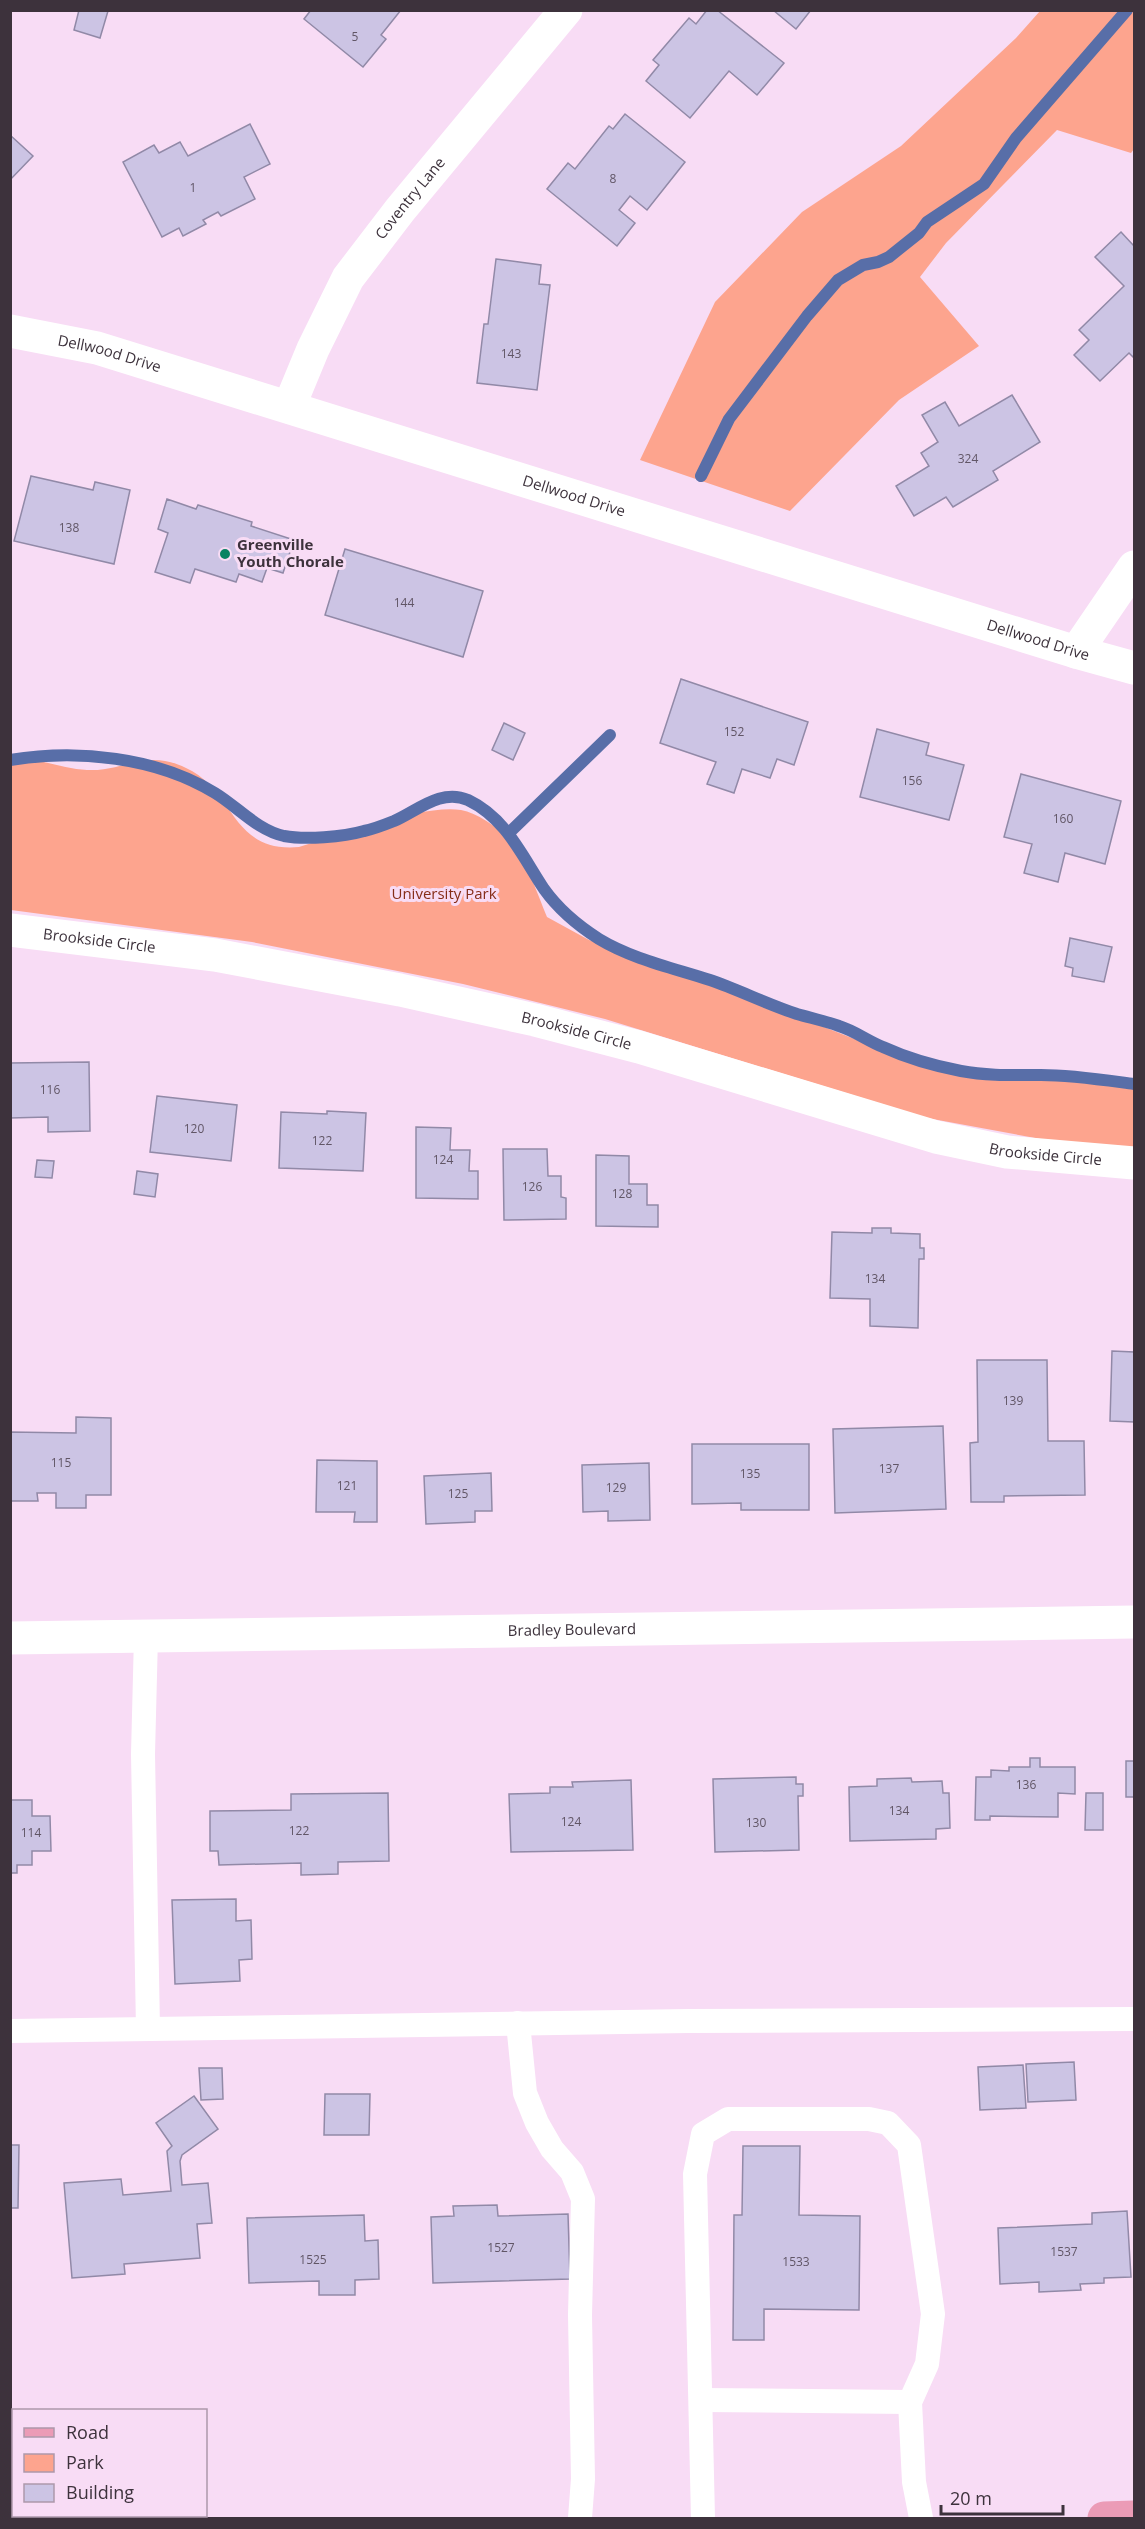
<svg xmlns="http://www.w3.org/2000/svg" width="1145" height="2529" font-family="'Open Sans',sans-serif">
	<style>
		.green { fill: #fda48e }
		.lines { fill: none; stroke-linecap: round; stroke-linejoin: round }
		.stream { stroke: #586ea8; stroke-width: 12 }
		.building { fill: #ccc4e4; stroke: #9189a7; stroke-width: 1.5 }
		.service { stroke: #fff; stroke-width: 24 }
		.minor { stroke: #fff; stroke-width: 33 }
		.primary { stroke: #eb9bb6; stroke-width: 33 }
		.poi-dot { fill: #088363; stroke: #f8dcf5; stroke-width: 2 }
		.labels { text-anchor: middle; stroke-width: 6; stroke-linejoin: round; paint-order: stroke }
		.number-label { font-size: 12px; fill: #615666 }
		.street-label { font-size: 15px; fill: #3d323c; stroke: #f8dcf5 }
		.poi-label { font-size: 15px; font-weight: bold; fill: #3d323c; stroke: #f8dcf5; text-anchor: start }
		.park-label { font-size: 15px; fill: #862d18; stroke: #f8dcf5 }
	</style>
	<rect width="100%" height="100%" fill="#f8dcf5"/>
	<!-- green -->
	<g class="green">
		<path d="M1040,11h94v138l-3,4 -74,-23 -111,113 -26,34 59,69 -80,54 -109,111 -150,-51 75,-158 87,-90 99,-66 115,-108z"/>
		<path d="M11,760c25,-4 51,9 76,10 37,2 59,-22 99,-2 50,23 44,85 113,79 40,-12 124,-43 162,-37 16,3 35,16 47,28 17,18 29,55 39,79l42,23 108,37 188,74 50,14 138,15 61,3v64l-88,-7 -119,-22 -322,-99 -142,-35 -211,-42 -241,-32z"/>
	</g>
	<g class="lines">
		<!-- stream -->
		<g class="stream">
			<path d="M701,476l28,-57 78,-103 31,-36 25,-15 15,-3 11,-5 30,-24 8,-11 57,-38 32,-46 111,-128"/>
			<path d="M10,760c68,-11 146,-3 205,33 23,14 42,37 69,43 21,4 59,1 80,-5 10,-2 20,-6 30,-10 23,-10 47,-33 74,-21 38,18 54,56 76,89 15,21 33,36 55,50 33,20 74,29 111,41 29,10 57,24 87,34 14,4 28,7 42,12 16,5 29,15 44,21 24,11 52,19 78,24 27,5 53,4 80,4 31,0 63,5 93,9"/>
			<path d="M509,833l101,-98"/>
		</g>
	</g>
	<!-- building -->
	<g class="building">
		<path d="M79,10l29,1 -8,27 -26,-8z"/>
		<path d="M311,10h90l-20,25 5,4 -23,28 -59,-48z"/>
		<path d="M707,10h10l67,53 -27,32 -28,-24 -39,47 -44,-37 13,-16 -6,-5 36,-42 7,6z"/>
		<path d="M773,10h38l-15,19z"/>
		<path d="M625,114l60,48 -38,48 -17,-14 -11,14 16,13 -18,23 -70,-57 21,-26 7,6 34,-43 4,3z"/>
		<path d="M250,124l20,40 -26,13 11,22 -34,17 -3,-4 -15,8 3,4 -23,12 -4,-8 -17,9 -39,-75 31,-17 5,8 21,-11 8,14z"/>
		<path d="M10,135l23,21 -23,24z"/>
		<path d="M1121,232l13,14v109l-1,2 -4,-4 -29,28 -26,-26 15,-15 -10,-10 45,-44 -29,-29z"/>
		<path d="M496,259l45,6 -2,19 11,1 -13,105 -60,-7 7,-59h4z"/>
		<path d="M1012,395l28,47 -47,29 5,9 -45,27 -7,-10 -32,19 -18,-30 33,-20 -8,-13 17,-11 -16,-27 23,-13 14,24z"/>
		<path d="M31,476l62,14 2,-8 35,8 -16,74 -100,-23z"/>
		<path d="M167,499l29,10 2,-4 54,17 -1,4 43,14 -11,33 -16,-5 -5,14 -23,-8 -3,8 -41,-13 -5,14 -35,-11 13,-39 -10,-4z"/>
		<path d="M345,549l138,42 -20,66 -138,-42z"/>
		<path d="M681,679l127,43 -14,43 -17,-6 -7,19 -28,-9 -8,24 -27,-9 9,-22 -56,-19z"/>
		<path d="M504,723l21,10 -12,27 -21,-10z"/>
		<path d="M877,729l52,14 -3,12 38,10 -15,55 -89,-23z"/>
		<path d="M1021,774l100,27 -16,63 -40,-11 -7,29 -34,-9 8,-29 -28,-7z"/>
		<path d="M1070,938l42,9 -8,35 -32,-6 1,-8 -8,-2z"/>
		<path d="M89,1062l1,69 -42,1v-15l-38,1v-55z"/>
		<path d="M157,1096l80,9 -6,56 -81,-9z"/>
		<path d="M327,1111l39,2 -3,58 -84,-3 2,-56 46,2z"/>
		<path d="M416,1127l35,1 -1,22h20l-1,21h9v28l-62,-1z"/>
		<path d="M503,1149h44l1,27h13v21l5,1v21l-62,1z"/>
		<path d="M596,1155l33,1v28h18v21h11v22l-62,-1z"/>
		<path d="M37,1160l17,1 -2,17 -17,-1z"/>
		<path d="M137,1171l21,3 -3,23 -21,-3z"/>
		<path d="M872,1228h19v5l29,1v14h4v11h-5l-1,69 -48,-2v-27l-40,-1 2,-66 40,1z"/>
		<path d="M1112,1351l22,1v70l-24,-1z"/>
		<path d="M977,1360h70l1,81h36l1,54 -81,1v6h-33l-1,-59 8,-1z"/>
		<path d="M76,1417l35,1v77h-25v13h-30v-15h-19l1,8h-28v-69l66,1z"/>
		<path d="M943,1426l3,83 -111,4 -2,-84z"/>
		<path d="M692,1444h117v66h-68v-7l-49,1z"/>
		<path d="M317,1460l60,1v61h-23l1,-10h-39z"/>
		<path d="M649,1463l1,57 -42,1v-10l-25,1 -1,-47z"/>
		<path d="M491,1473l1,38h-17v11l-49,2 -2,-48z"/>
		<path d="M1030,1758h10v9h35v27l-17,-1v24l-68,-1v4h-15l1,-43h15v-7l18,1v-4h21z"/>
		<rect x="1126" y="1761" width="8" height="36"/>
		<path d="M796,1777v7h7v12h-5l1,54 -84,2 -2,-73z"/>
		<path d="M911,1778l1,4 30,-1 1,12h6l1,35 -14,1v10l-86,2 -1,-54 28,-1v-7z"/>
		<path d="M631,1780l2,70 -122,2 -2,-58 41,-1v-6h23l-1,-5z"/>
		<path d="M388,1793l1,68 -51,1v12l-37,1v-12l-82,2 -1,-14h-8v-40l81,-1v-16z"/>
		<path d="M1086,1793h17v37h-18z"/>
		<path d="M10,1800h22v16h18l1,35h-19v14h-15v8h-7z"/>
		<path d="M236,1899v22l15,-1 1,39 -13,1 1,21 -65,3 -3,-84z"/>
		<path d="M1074,2062l2,38 -48,2 -2,-38z"/>
		<path d="M1023,2065l3,43 -46,2 -2,-43z"/>
		<path d="M199,2068h23l1,31 -22,1z"/>
		<path d="M325,2094h45l-1,41h-45z"/>
		<path d="M194,2096l24,33 -36,26 -2,6 2,24 26,-2 4,40 -15,1 3,34 -76,6 1,10 -53,4 -8,-95 57,-4 2,16 48,-4 -4,-40 5,-5 -16,-23z"/>
		<path d="M10,2145h9l-1,63h-8z"/>
		<path d="M743,2146h57l-1,69 61,1 -1,94 -95,-1v31h-31l1,-125h8z"/>
		<path d="M497,2205l1,11 70,-2 2,65 -137,4 -2,-66 23,-1 -1,-10z"/>
		<path d="M1127,2211l4,66 -27,1v5l-24,1 1,6 -42,2v-10l-39,2 -2,-56 94,-4v-11z"/>
		<path d="M364,2215l1,26 13,-1 1,39 -24,1v15h-36v-14l-70,2 -2,-65z"/>
	</g>
	<g class="lines">
		<!-- service -->
		<g class="service">
			<path d="M146,1636l-3,118 5,275"/>
			<path d="M518,2023l7,70 12,30 15,26 20,23 11,27 -3,116 3,164 -3,39"/>
			<path d="M10,2031l679,-10 445,-2"/>
			<path d="M701,2400l209,2"/>
			<path d="M703,2518l-8,-344 8,-40 25,-15h141l19,4 21,22 24,169 -6,50 -17,38 4,80 7,36"/>
		</g>
		<!-- minor -->
		<g class="minor">
			<path id="s1" d="M10,331l87,17 979,304 58,16"/>
			<path id="s2" d="M289,407l24,-58 35,-71 52,-68 166,-200"/>
			<path d="M1076,652l58,-85"/>
			<path id="s3" d="M10,930l205,25 185,35 135,30 104,27 297,90 71,15 127,11"/>
			<path id="s4" d="M10,1638l1124,-16"/>
		</g>
		<!-- primary -->
		<path class="primary" d="M1104,2518l30,-1"/>
	</g>
	<!-- markers -->
	<circle class="poi-dot" cx="225" cy="554" r="6"/>
	<g class="labels">
		<!-- number labels -->
		<g class="number-label">
			<text x="355" y="41">5</text>
			<text x="613" y="183">8</text>
			<text x="193" y="192">1</text>
			<text x="511" y="358">143</text>
			<text x="968" y="463">324</text>
			<text x="69" y="532">138</text>
			<text x="404" y="607">144</text>
			<text x="734" y="736">152</text>
			<text x="912" y="785">156</text>
			<text x="1063" y="823">160</text>
			<text x="50" y="1094">116</text>
			<text x="194" y="1133">120</text>
			<text x="322" y="1145">122</text>
			<text x="443" y="1164">124</text>
			<text x="532" y="1191">126</text>
			<text x="622" y="1198">128</text>
			<text x="875" y="1283">134</text>
			<text x="1013" y="1405">139</text>
			<text x="61" y="1467">115</text>
			<text x="889" y="1473">137</text>
			<text x="750" y="1478">135</text>
			<text x="347" y="1490">121</text>
			<text x="616" y="1492">129</text>
			<text x="458" y="1498">125</text>
			<text x="1026" y="1789">136</text>
			<text x="899" y="1815">134</text>
			<text x="571" y="1826">124</text>
			<text x="756" y="1827">130</text>
			<text x="299" y="1835">122</text>
			<text x="31" y="1837">114</text>
			<text x="501" y="2252">1527</text>
			<text x="1064" y="2256">1537</text>
			<text x="313" y="2264">1525</text>
			<text x="796" y="2266">1533</text>
		</g>
		<!-- street labels -->
		<g class="street-label">
			<text dy="5" stroke="none"><textPath href="#s2" startOffset="243">Coventry Lane</textPath></text>
			<text dy="5" stroke="none"><textPath href="#s1" startOffset="102">Dellwood Drive</textPath></text>
			<text dy="5" stroke="none"><textPath href="#s1" startOffset="588">Dellwood Drive</textPath></text>
			<text dy="5" stroke="none"><textPath href="#s1" startOffset="1074">Dellwood Drive</textPath></text>
			<text dy="5" stroke="none"><textPath href="#s3" startOffset="90">Brookside Circle</textPath></text>
			<text dy="5" stroke="none"><textPath href="#s3" startOffset="576">Brookside Circle</textPath></text>
			<text dy="5" stroke="none"><textPath href="#s3" startOffset="1062">Brookside Circle</textPath></text>
			<text dy="5" stroke="none"><textPath href="#s4" startOffset="562">Bradley Boulevard</textPath></text>
		</g>
		<!-- poi labels -->
		<g class="poi-label">
			<text x="237" y="550">Greenville<tspan x="237" dy="17">Youth Chorale</tspan></text>
		</g>
		<!-- park labels -->
		<g class="park-label">
			<text x="444" y="899">University Park</text>
		</g>
	</g>
	<!-- border -->
	<rect width="1145" height="2529" fill="none" stroke="#3d323c" stroke-width="24"/>
	<!-- legend -->
	<rect x="12" y="2409" width="195" height="108" fill="#f8dcf5" stroke="#ad98ab" stroke-width="1.5"/>
	<rect x="24" y="2428" width="30" height="9" fill="#eb9bb6" stroke="#ad98ab" stroke-width="1.5"/>
	<text x="66" y="2439" font-size="18" fill="#3d323c">Road</text>
	<rect x="24" y="2454" width="30" height="18" fill="#fda48e" stroke="#ad98ab" stroke-width="1.5"/>
	<text x="66" y="2469" font-size="18" fill="#3d323c">Park</text>
	<rect x="24" y="2484" width="30" height="18" fill="#ccc4e4" stroke="#ad98ab" stroke-width="1.5"/>
	<text x="66" y="2499" font-size="18" fill="#3d323c">Building</text>
	<!-- scale -->
	<path d="M941 2505v9h122v-9" fill="none" stroke="#3d323c" stroke-width="3"/>
	<text x="950" y="2505" font-size="18" fill="#3d323c" stroke="#f8dcf5" stroke-width="4.5" paint-order="stroke">20 m</text>
</svg>
